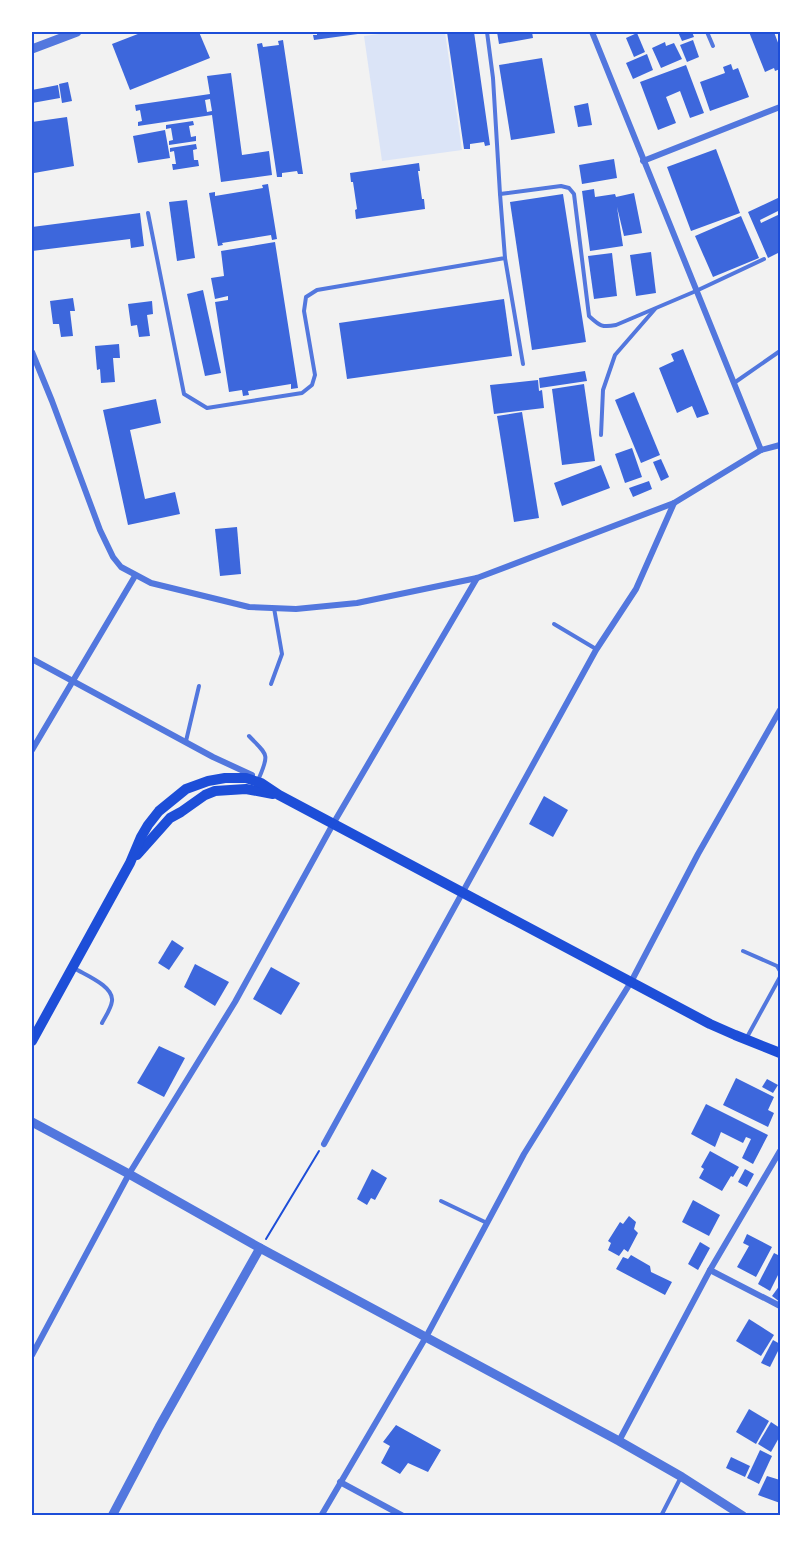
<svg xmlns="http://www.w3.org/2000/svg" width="812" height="1547" font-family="'Open Sans',sans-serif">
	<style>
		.green { fill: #dbe4f7 }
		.building { fill: #3d67dc; fill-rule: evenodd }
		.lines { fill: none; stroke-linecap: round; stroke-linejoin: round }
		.path { stroke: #1d4ed8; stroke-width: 2 }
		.service { stroke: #5277de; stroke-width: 4 }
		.minor { stroke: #5277de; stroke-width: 6 }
		.tertiary { stroke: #5277de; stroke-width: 9 }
		.secondary { stroke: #1d4ed8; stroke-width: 10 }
		.neatline { fill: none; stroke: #1d4ed8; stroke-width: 2 }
	</style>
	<rect width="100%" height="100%" fill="#f2f2f2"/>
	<!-- green -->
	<path class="green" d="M394,32h51l17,118 -80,11 -18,-125z"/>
	<!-- building -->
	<g class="building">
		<path d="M143,32h56l11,26 -80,32 -18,-46z"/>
		<path d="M317,32h48v1l-51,7 -1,-5h4z"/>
		<path d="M447,32h27l16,113 -5,1 -1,-4 -14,2v5h-6z"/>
		<path d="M497,32h35l1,6 -34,6z"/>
		<path d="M678,32h14l2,5 -12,4z"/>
		<path d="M749,32h25l6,16v21l-5,2 -1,-3 -9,4z"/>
		<path d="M637,33l8,19 -11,5 -8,-19z"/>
		<path d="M283,40l20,134h-5l-1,-3 -15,2v4h-5l-20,-133 5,-1 1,4 16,-2 -1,-4z"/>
		<path d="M693,40l6,17 -12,5 -7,-17z"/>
		<path d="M665,42l1,4 8,-3 8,16 -21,9 -9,-20z"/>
		<path d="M647,54l6,16 -20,9 -7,-16z"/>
		<path d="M542,58l13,75 -44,7 -12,-75z"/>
		<path d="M731,64l2,6 5,-2 11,29 -39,14 -10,-29 25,-9 -2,-6z"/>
		<path d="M686,65l18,48 -14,5 -10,-27 -14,6 10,26 -18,7 -18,-48z"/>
		<path d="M231,73l11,82 27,-4 3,24 -51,7 -9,-67 -74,11v-4l4,-1 -2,-11 -4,1 -1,-6 75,-11 -3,-18zM210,99l2,12 -5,1 -2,-12z"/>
		<path d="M68,82l4,19 -10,2 -3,-19z"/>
		<path d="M58,85l2,13 -28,5v-13z"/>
		<path d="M588,103l4,22 -14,2 -4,-21z"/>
		<path d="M67,117l7,49 -40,7 -2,-16v-35z"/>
		<path d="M193,121l1,4 -5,1 2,11 5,-1v5l-27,4v-4l4,-1 -2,-12 -5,1v-4z"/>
		<path d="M165,130l5,28 -32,5 -5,-27z"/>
		<path d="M196,144l1,5 -4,1 1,10h4l1,6 -26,4 -1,-6h4l-2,-13 -4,1v-4z"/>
		<path d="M716,149l24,64 -49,18 -24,-64z"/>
		<path d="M614,159l3,19 -35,6 -3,-19z"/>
		<path d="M419,163l1,8h-2l4,28h2l1,10 -69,10 -1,-9 2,-1 -4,-27h-2l-1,-9z"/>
		<path d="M268,184l9,55 -5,1 -1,-5 -49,8 1,2 -5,1 -9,-53 6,-1v4l48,-8 -1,-3z"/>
		<path d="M594,189l1,8 20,-3 1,3 18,-4 8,40 -18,3 -7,-29 6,39 -33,5 -8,-60z"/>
		<path d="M563,194l23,148 -54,8 -22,-148z"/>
		<path d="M780,197v13l-20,10 1,3 19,-9v38l-12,6 -20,-46z"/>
		<path d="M187,200l8,58 -18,3 -8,-59z"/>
		<path d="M140,213l4,33 -13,2 -1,-9 -98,12v-24z"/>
		<path d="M741,216l18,42 -46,19 -18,-41z"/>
		<path d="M275,242l23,146 -7,1v-5l-43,7 1,4 -6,1 -1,-6 -13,2 -14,-90 13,-2v-4l-13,3 -4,-21 13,-2 -3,-25z"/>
		<path d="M651,252l5,41 -20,3 -6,-41z"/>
		<path d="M612,253l5,43 -23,3 -6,-43z"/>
		<path d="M203,290l18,83 -16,3 -18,-82z"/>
		<path d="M73,298l2,13h-5l3,25 -12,1 -2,-13h-6l-3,-23z"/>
		<path d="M504,299l8,57 -165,23 -8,-56z"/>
		<path d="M152,301l1,13 -6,1 3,21 -11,1 -2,-12 -6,1 -3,-22z"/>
		<path d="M119,344l1,14h-7l2,24 -14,1 -1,-14 -3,1 -2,-24z"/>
		<path d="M683,349l26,65 -12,4 -5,-12 -15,7 -18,-45 15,-7 -3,-7z"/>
		<path d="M585,371l2,10 -47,7 -1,-10z"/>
		<path d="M538,380l1,11 3,-1 2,18 -50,6 -4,-29z"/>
		<path d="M584,384l11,77 -33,4 -10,-76z"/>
		<path d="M634,392l26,63 -19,8 -26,-63z"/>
		<path d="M156,399l5,24 -31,7 15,69 30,-7 5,22 -52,11 -25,-115z"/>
		<path d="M522,412l17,106 -25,4 -17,-106z"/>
		<path d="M632,448l10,29 -17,6 -10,-29z"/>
		<path d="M661,459l8,18 -8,4 -8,-19z"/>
		<path d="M601,465l9,23 -48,18 -8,-23z"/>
		<path d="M649,481l3,8 -19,8 -4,-9z"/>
		<path d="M237,527l4,47 -21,2 -5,-47z"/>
		<path d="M544,796l24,14 -15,27 -24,-13z"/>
		<path d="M172,940l12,8 -15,22 -11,-7z"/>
		<path d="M195,964l34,18 -14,24 -31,-19z"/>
		<path d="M271,967l29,16 -19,32 -28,-16z"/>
		<path d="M159,1046l26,12 -21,39 -27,-14z"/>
		<path d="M736,1078l38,19 -6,13 6,3 -6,14 -45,-22z"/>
		<path d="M767,1079l11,6 -5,8 -11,-6z"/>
		<path d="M706,1104l62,31 -15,29 -11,-6 9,-19 -5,-2 -3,6 -22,-11 -6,15 -24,-13z"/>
		<path d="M710,1151l29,16 -6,10 -2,-1 -9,15 -23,-13 5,-9 -3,-2z"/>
		<path d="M372,1169l15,9 -12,22 -4,-2 -4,7 -10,-6z"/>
		<path d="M745,1169l9,5 -7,13 -9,-5z"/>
		<path d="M693,1200l27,15 -11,21 -27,-14z"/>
		<path d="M629,1216l7,6 -2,7 4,4 -10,19 -4,-3 -5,7 -11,-6 3,-7 -3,-2 12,-19 3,2z"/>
		<path d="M747,1234l25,13 -16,30 -19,-10 12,-21 -6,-3z"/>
		<path d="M700,1242l10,6 -12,22 -10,-6z"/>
		<path d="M774,1253l6,3v15l-10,20 -12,-7z"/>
		<path d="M631,1255l19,11 1,6 21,10 -7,13 -49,-26 7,-12 5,2z"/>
		<path d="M780,1285v17l-8,-6z"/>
		<path d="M749,1319l25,16 -13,21 -25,-15z"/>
		<path d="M773,1340l7,4v3l-10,20 -9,-4z"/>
		<path d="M749,1409l20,12 -13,23 -20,-12z"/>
		<path d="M771,1422l9,6v8l-9,16 -13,-8z"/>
		<path d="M396,1425l45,25 -13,22 -20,-9 -8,11 -19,-11 9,-17 -7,-4z"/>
		<path d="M760,1450l12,6 -13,28 -12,-6z"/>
		<path d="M731,1457l19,9 -5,11 -19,-9z"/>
		<path d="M767,1476l13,4v23l-22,-8z"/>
	</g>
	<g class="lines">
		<!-- path -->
		<path class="path" d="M266,1239l53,-88"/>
		<!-- service -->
		<g class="service">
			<path d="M707,32l6,14"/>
			<path d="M500,194l61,-8 8,2 5,6 15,122c10,9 12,12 27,9l80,-34 68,-32"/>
			<path d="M148,213l36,181 23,14 95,-15 10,-8 3,-10 -11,-64 2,-14 11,-7 188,-32 -5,-64 -7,-116 -6,-46"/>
			<path d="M505,258l18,106"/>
			<path d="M734,383l46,-32"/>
			<path d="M601,435l2,-45 12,-35 40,-46"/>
			<path d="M554,624l42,25"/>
			<path d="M271,684l11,-30 -8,-46"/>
			<path d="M249,736c18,19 21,17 10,42"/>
			<path d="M186,741l13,-55"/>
			<path d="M743,951l34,15 3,5v6l-34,62"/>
			<path d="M74,968c11,7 40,18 38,33 -1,8 -7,16 -10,22"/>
			<path d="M441,1201l46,22"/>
			<path d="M661,1516l20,-39"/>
		</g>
		<!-- minor -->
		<g class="minor">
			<path d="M592,32l169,418"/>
			<path d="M643,161l137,-54"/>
			<path d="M32,352l20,49 48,129 13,27 8,10 30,16 98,24 47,2 61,-6 120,-25 197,-75 87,-53 19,-5"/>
			<path d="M32,659l181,98 39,18"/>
			<path d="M32,750l103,-174"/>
			<path d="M324,1144l272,-494 40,-61 38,-86"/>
			<path d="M710,1270l70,36"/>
			<path d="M32,1355l97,-181 106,-172 98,-178 144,-246"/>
			<path d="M619,1441l91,-171 70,-119"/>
			<path d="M340,1482l63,34"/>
			<path d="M321,1516l105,-179 98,-183 107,-172 67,-128 82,-144"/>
		</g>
		<!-- tertiary -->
		<g class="tertiary">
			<path d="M32,49l45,-17"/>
			<path d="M32,1122l97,52 131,74 359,193 63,36 61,39"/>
			<path d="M112,1516l47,-89 101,-179"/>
		</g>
		<!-- secondary -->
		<g class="secondary">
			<path d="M137,855l33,-37 11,-6 24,-17 10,-4 31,-2 27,5"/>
			<path d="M32,1041l98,-178 11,-26 7,-12 11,-14 27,-22 22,-8 17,-3h21l15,5 18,12 431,229 25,11 45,18"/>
		</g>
	</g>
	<!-- border -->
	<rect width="812" height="1547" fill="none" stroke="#ffffff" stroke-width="66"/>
	<rect x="33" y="33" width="746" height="1481" class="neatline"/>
</svg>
